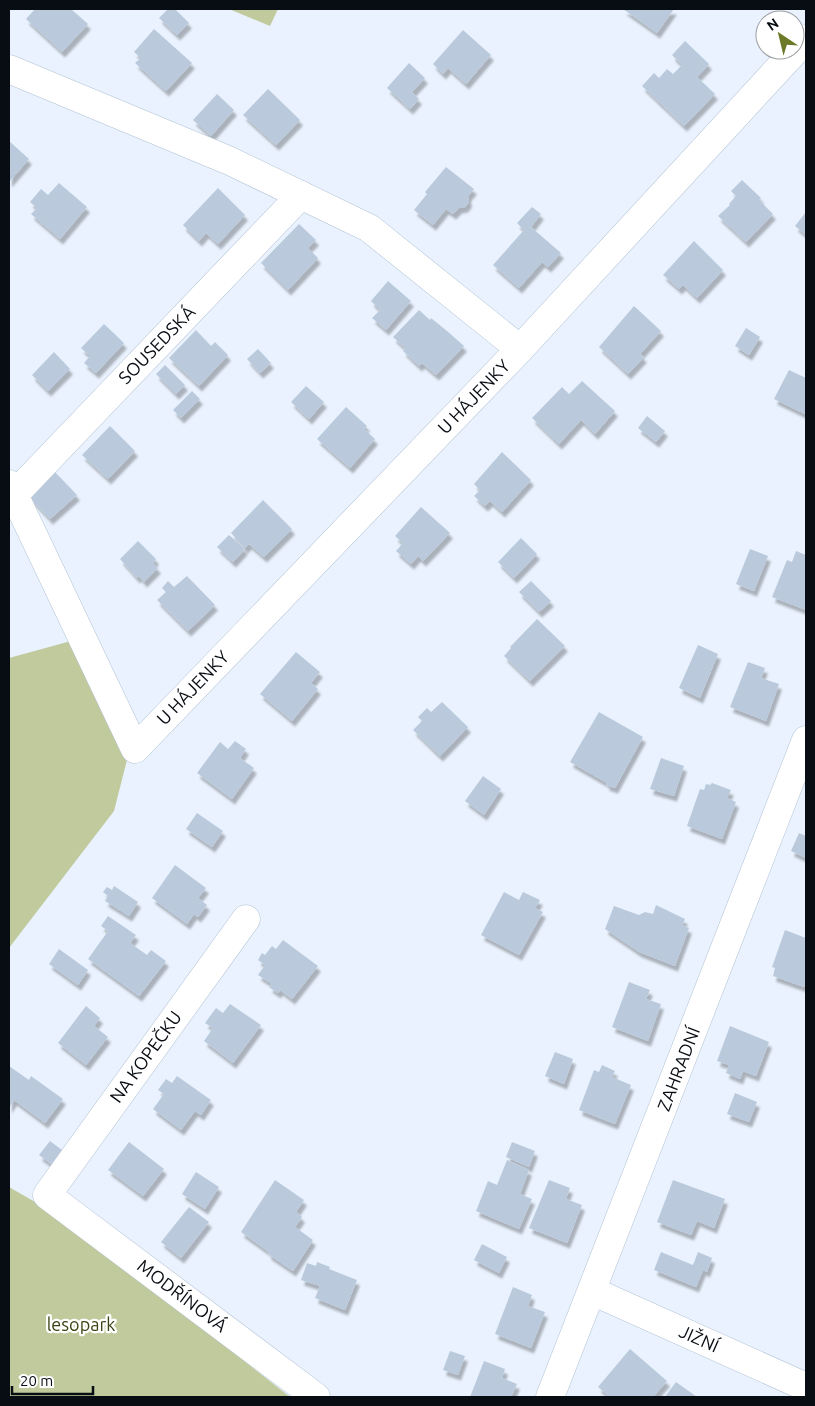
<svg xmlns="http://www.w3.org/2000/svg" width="815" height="1406" font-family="Ubuntu,sans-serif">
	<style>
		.green { fill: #c0ca9c }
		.building { fill: #bacadc; filter: url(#shadow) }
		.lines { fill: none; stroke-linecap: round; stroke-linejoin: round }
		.street-casing { stroke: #b3c3d4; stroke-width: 29 }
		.street { stroke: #fff; stroke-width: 28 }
		.labels { text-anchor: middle; stroke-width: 4.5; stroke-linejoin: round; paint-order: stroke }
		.street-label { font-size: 18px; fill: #080d13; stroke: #fff }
		.park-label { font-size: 18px; fill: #3b4314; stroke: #fff }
	</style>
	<defs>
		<filter id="shadow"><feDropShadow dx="3" dy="5.5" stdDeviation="1" flood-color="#0004"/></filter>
	</defs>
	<rect width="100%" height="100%" fill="#e9f2fe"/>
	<!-- green -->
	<g class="green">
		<path d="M229,9h49l-8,17z"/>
		<path d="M71,641l57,115 -14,55 -105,137v-290z"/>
		<path d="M9,1187l52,30 229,180h-281z"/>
	</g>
	<!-- building -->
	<g class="building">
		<path d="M35,9h36l17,15 -26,28 -36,-33z"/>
		<path d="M168,9h7l14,14 -12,12 -18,-17z"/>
		<path d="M623,9h51l-17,24z"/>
		<path d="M154,29l38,34 -26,28 -31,-28 6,-5 -7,-6z"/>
		<path d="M463,30l28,25 -25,29 -18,-16 -5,6 -10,-10z"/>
		<path d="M685,41l24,23 -12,13 18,17 -31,32 -42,-40 12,-13 5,5 8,-9 6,5 9,-9 -10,-10z"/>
		<path d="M409,63l16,15 -13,14 7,7 -9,10 -23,-21z"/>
		<path d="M268,89l32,31 -24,25 -33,-30z"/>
		<path d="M217,94l17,16 -23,26 -18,-16z"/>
		<path d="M9,141l20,18 -20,23z"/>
		<path d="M446,167l28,22 -6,7 1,6 -4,5 -6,1 -6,6 -7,-5 -13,16 -19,-15 13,-16 -2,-2z"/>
		<path d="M742,180l19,18 -2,2 14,14 -27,28 -28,-26 12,-11 -1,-1 7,-8 -5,-5z"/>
		<path d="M59,183l28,24 -27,32 -29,-25 6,-6 -7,-6 11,-13 7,6z"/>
		<path d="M218,188l27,27 -27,29 -12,-11 -7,8 -16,-16z"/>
		<path d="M532,207l9,7 -10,13 30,26 -13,14 -6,-5 -23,26 -26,-23 31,-35 -7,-7z"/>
		<path d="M806,212v23l-11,-9z"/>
		<path d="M299,224l17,16 -8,8 10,10 -30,32 -27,-27z"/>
		<path d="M694,241l29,29 -26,28 -14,-13 -4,4 -16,-14z"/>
		<path d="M388,281l23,20 -25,29 -14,-12 8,-8 -9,-9z"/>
		<path d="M634,306l27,25 -21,23 4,3 -16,17 -29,-27z"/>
		<path d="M419,310l11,10 1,-2 16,13 17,15 -28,29 -14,-12 -3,3 -16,-15 2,-3 -12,-11z"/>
		<path d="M104,324l20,19 -28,30 -12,-10 6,-7 -9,-8z"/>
		<path d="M746,328l14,9 -11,18 -14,-9z"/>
		<path d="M196,330l15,16 4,-4 13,13 -29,31 -30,-28z"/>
		<path d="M258,349l13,14 -11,10 -13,-14z"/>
		<path d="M54,352l16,17 -22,22 -16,-16z"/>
		<path d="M165,365l20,20 -9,9 -20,-20z"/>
		<path d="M789,370l17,8 -2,8 2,1v24l-1,3 -31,-15z"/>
		<path d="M582,381l33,30 -20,23 -14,-14 -22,24 -27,-26 30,-31 7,7z"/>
		<path d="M306,386l18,16 -15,17 -18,-17z"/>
		<path d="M192,391l8,8 -19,19 -8,-8z"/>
		<path d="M346,407l21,19 -3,3 11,10 -25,29 -33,-29z"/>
		<path d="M647,416l18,15 -9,11 -18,-14z"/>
		<path d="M110,426l25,25 -27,28 -26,-24z"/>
		<path d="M502,452l29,28 -29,32 -12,-11 -5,5 -11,-10 6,-6 -6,-6z"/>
		<path d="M54,471l23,24 -27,24 -22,-23z"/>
		<path d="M263,500l29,29 -28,28 -15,-13 -4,4 -14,-15z"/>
		<path d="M421,507l29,26 -27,28 -5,-5 -7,8 -15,-13 7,-8 -8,-7z"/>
		<path d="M229,535l16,14 -12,13 -16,-15z"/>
		<path d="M521,538l16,16 -23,24 -16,-16z"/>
		<path d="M138,541l18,18 -3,4 5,5 -14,14 -5,-6 -2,2 -17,-19z"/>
		<path d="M750,549l18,7 -14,35 -18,-7z"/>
		<path d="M796,551l10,4v55l-34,-13 15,-37 5,2z"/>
		<path d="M187,576l28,29 -27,26 -31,-31 9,-8 -4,-4 6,-7 6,6z"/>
		<path d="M531,581l20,20 -12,11 -20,-20z"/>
		<path d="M537,619l28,27 -35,35 -26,-25 7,-8 -1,-1z"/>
		<path d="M698,645l20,9 -18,44 -21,-10z"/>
		<path d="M296,652l24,20 -9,11 7,6 -26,32 -32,-27z"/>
		<path d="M748,662l17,6 -4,10 18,6 -13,37 -36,-14z"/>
		<path d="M442,702l26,25 -28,29 -27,-26 9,-9 -4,-4 9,-9 4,4z"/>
		<path d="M599,712l44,25 -28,51 -9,-3 1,-2 -37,-21z"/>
		<path d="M235,741l11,8 -6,9 14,10 -22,31 -35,-26 23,-31 8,7z"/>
		<path d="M661,758l23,8 -10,30 -24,-7z"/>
		<path d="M483,776l18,13 -17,26 -19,-14z"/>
		<path d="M712,783l19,7 -4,8 9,4 -14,37 -35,-13 13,-37 4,1 2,-6 4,1z"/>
		<path d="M197,813l26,18 -11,16 -26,-18z"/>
		<path d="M799,833l7,3v22l-15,-7z"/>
		<path d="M175,865l31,23 -8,10 9,7 -9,12 -4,-3 -7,10 -35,-26z"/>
		<path d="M114,886l24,16 -9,14 -24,-15 3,-5 -5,-4 4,-5 5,3z"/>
		<path d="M504,892l15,8 4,-8 17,8 -5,8 8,4 -24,43 -38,-20z"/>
		<path d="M656,905l29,14 -3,6 7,3 -14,38 -36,-14 -34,-23 9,-23 25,9 6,-3 8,2z"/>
		<path d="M108,916l28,19 -6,8 17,12 4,-5 15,11 -27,35 -51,-37 20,-28 -7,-5z"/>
		<path d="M785,930l21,8v42l-2,7 -31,-11 2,-8 -3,-1z"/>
		<path d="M283,940l35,26 -26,33 -12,-9 -2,3 -9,-6 3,-3 -14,-9 7,-10 -7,-5 4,-7 3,2 7,-9 4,3z"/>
		<path d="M59,949l29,21 -10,15 -29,-21z"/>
		<path d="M629,982l21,8 -4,9 15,5 -13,37 -36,-14z"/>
		<path d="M230,1004l31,21 -28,38 -29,-22 9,-13 -8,-5 11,-15 7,5z"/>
		<path d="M86,1006l14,12 -6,8 14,11 -22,28 -28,-22z"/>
		<path d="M730,1026l39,16 -13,34 -13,-5 -3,8 -14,-6 3,-8 -12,-4z"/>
		<path d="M555,1052l18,7 -9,25 -19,-8z"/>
		<path d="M602,1065l13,6 -3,6 19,8 -16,39 -36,-14 15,-40 5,2z"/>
		<path d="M9,1066l20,14 2,-4 32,23 -18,24 -31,-23 -5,8z"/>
		<path d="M177,1076l34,24 -10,15 -6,-4 -14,19 -28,-21 11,-15 -6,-4 8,-11 6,4z"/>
		<path d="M735,1093l22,9 -8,20 -22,-8z"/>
		<path d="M50,1141l12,9 -11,14 -12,-9z"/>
		<path d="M129,1142l35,27 -21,27 -35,-26z"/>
		<path d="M512,1142l23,9 -6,16 -23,-10z"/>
		<path d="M507,1160l22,10 -9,24 12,5 -13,30 -43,-18 12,-30 9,4z"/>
		<path d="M196,1172l23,15 -14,22 -23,-15z"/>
		<path d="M275,1180l29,20 -8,12 6,5 -7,10 18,13 -20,31 -25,-17 1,-2 -28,-20z"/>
		<path d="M549,1180l21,8 -4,11 16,6 -15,38 -38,-15z"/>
		<path d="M673,1180l52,19 -11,29 -17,-7 -6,14 -34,-13z"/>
		<path d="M189,1207l20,15 -28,36 -20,-16z"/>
		<path d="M482,1244l25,13 -8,16 -25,-13z"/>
		<path d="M661,1252l32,13 5,-13 14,6 -5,14 -4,-2 -7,17 -42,-17z"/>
		<path d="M317,1262l13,5 -1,2 28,11 -12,30 -30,-12 5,-12 -19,-6 6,-17 9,3z"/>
		<path d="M513,1287l19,8 -4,11 17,6 -14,36 -36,-14z"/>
		<path d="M630,1349l37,32 -14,16h-43l-12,-10z"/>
		<path d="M450,1351l15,5 -7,19 -15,-5z"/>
		<path d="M484,1361l21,8 -3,9 15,6 -6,13h-41z"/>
		<path d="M676,1382l21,15h-32z"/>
	</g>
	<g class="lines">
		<defs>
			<g id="street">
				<path d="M9,69l221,92 139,67 151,121"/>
				<path d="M9,484l126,265 385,-400 286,-310"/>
				<path d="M14,495l287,-300"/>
				<path d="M246,919l-199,276 269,202"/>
				<path d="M592,1291l214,96"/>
				<path d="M550,1397l256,-657"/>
			</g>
		</defs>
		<!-- street casing -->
		<use href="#street" class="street-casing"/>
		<!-- street -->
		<use href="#street" class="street"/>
	</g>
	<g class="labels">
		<!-- street labels -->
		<g class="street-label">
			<text transform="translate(157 345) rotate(-46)" y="6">SOUSEDSKÁ</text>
			<text transform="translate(474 397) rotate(-46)" y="6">U HÁJENKY</text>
			<text transform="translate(193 688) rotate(-46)" y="6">U HÁJENKY</text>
			<text transform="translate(146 1057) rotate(-54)" y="6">NA KOPEČKU</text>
			<text transform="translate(679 1069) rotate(-69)" y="6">ZAHRADNÍ</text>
			<text transform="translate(182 1296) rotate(37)" y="6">MODŘÍNOVÁ</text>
			<text transform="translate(699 1339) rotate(24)" y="6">JIŽNÍ</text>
		</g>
		<!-- park labels -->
		<g class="park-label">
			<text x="81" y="1331">lesopark</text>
		</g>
	</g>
	<!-- border -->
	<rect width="815" height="1406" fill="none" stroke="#080d13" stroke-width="20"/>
	<!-- north arrow -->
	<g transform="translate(780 35) rotate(325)"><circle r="24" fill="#ffffff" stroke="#9c9ea1"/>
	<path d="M0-4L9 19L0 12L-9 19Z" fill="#6c7926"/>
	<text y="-8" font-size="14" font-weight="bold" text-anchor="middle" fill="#080d13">N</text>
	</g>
	<!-- scale -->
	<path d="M12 1386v8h81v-8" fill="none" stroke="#080d13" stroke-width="2.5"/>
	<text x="20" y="1386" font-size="15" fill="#080d13" stroke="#ffffff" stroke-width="4" paint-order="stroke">20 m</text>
</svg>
